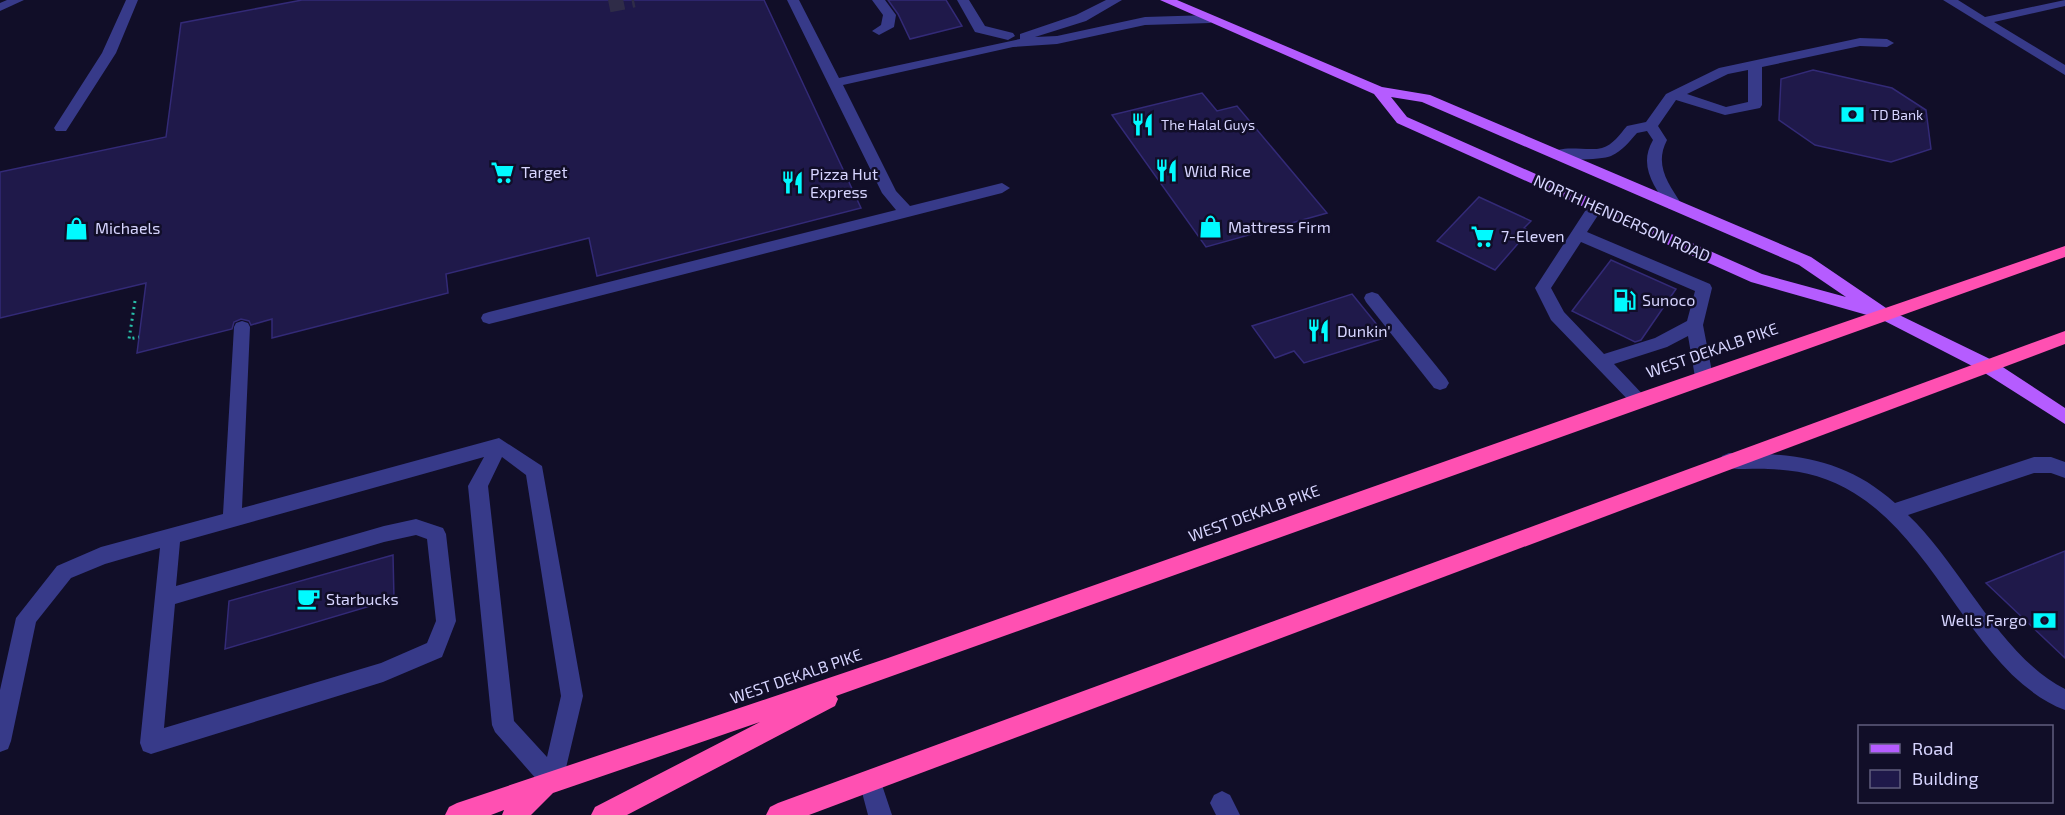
<svg xmlns="http://www.w3.org/2000/svg" width="2065" height="815" font-family="'Exo 2',sans-serif">
	<style>
		.building { fill: #1f194a; stroke: #332a77; stroke-width: 1.5 }
		.lines { fill: none; stroke-linecap: round; stroke-linejoin: round }
		.minor-tunnel { stroke: #2f2c48; stroke-width: 15; stroke-dasharray: 15 8; stroke-linecap: butt }
		.path { stroke: #29bfaa; stroke-width: 3; stroke-dasharray: 2 4; stroke-linecap: butt }
		.minor { fill: #373a89; fill-rule: evenodd }
		.major { fill: #b55cff; fill-rule: evenodd }
		.highway { fill: #ff50b2; fill-rule: evenodd }
		.labels { text-anchor: middle; stroke-width: 5; stroke-linejoin: round; paint-order: stroke }
		.far-poi-label { font-size: 14px; fill: #d7d5ff; stroke: #110e28; text-anchor: start }
		.poi-label { font-size: 16px; fill: #d7d5ff; stroke: #110e28; text-anchor: start }
		.street-label { font-size: 16px; fill: #d7d5ff; stroke: #110e28 }
	</style>
	<rect width="100%" height="100%" fill="#110e28"/>
	<!-- building -->
	<g class="building">
		<path d="M302,0h462l97,208 -264,68 -8,-38 -143,36 2,19 -176,45v-19l-21,6 -2,-4 -8,-2 -7,3 -2,7 -95,24 9,-70 -146,35v-146l166,-35 15,-114z"/>
		<path d="M888,0h58l16,26 -52,13 -12,-25z"/>
		<path d="M1813,70l79,18 34,22 5,39 -40,13 -76,-17 -36,-25 2,-41z"/>
		<path d="M1202,93l15,18 20,-5 90,107 -121,34 -94,-132z"/>
		<path d="M1479,197l52,24 -7,7 5,3 -34,39 -58,-29z"/>
		<path d="M1611,260l65,29 -35,51 -6,2 -63,-31z"/>
		<path d="M1352,294l35,43 -83,26 -10,-12 -19,7 -23,-32z"/>
		<path d="M2065,551v107l-79,-75z"/>
		<path d="M393,555l1,44 -169,50 4,-48z"/>
	</g>
	<g class="lines">
		<!-- minor-tunnel -->
		<path class="minor-tunnel" d="M609,5l25,-5"/>
		<!-- path -->
		<path class="path" d="M135,301l-6,38 10,-2"/>
		<!-- minor -->
		<g class="minor">
			<path d="M7,0h17l-24,11v-8z"/>
			<path d="M126,0h12l-22,53 -50,78h-10l-2,-3 48,-75z"/>
			<path d="M787,0h12l40,78 181,-39v-5l56,-19 30,-15h16l-36,21 -51,16 22,-1 88,-19 65,-2 6,4 -6,4 -65,2 -88,19 -44,3 -170,38 53,106 14,15 92,-23 8,5 -8,5 -513,131 -6,-2 -2,-4 2,-4 6,-2 407,-102 -14,-17z"/>
			<path d="M872,0h13l11,15 -2,12 -15,8 -7,-4 9,-6 2,-10z"/>
			<path d="M957,0h12l16,26 28,7 2,3 -7,4 -33,-8z"/>
			<path d="M1943,0h15l27,17 80,-17v6l-71,16 71,43v10z"/>
			<path d="M1860,38l27,1 7,4 -7,4 -27,-1 -98,21v38l-2,3 -35,7 -49,-15 -18,26 9,14c-13,25 1,43 15,65l-3,4h-10c-15,-23 -31,-43 -16,-69l-6,-9 -10,2c-8,9 -14,17 -26,23 -9,4 -55,6 -61,-1 10,-12 37,-3 52,-7 11,-3 18,-14 25,-22l19,-4 20,-28 53,-26zM1748,70v32l-22,5 -39,-13 41,-20z"/>
			<path d="M1596,201l8,5 -17,26 123,52 2,4 -9,37 10,52 -3,5 -6,2 -6,-2 -3,-5 -7,-41 -21,11 -53,17 34,36 -3,5 -6,2 -6,-2 -82,-85 -16,-32 56,-86zM1581,242l114,49 -8,30 -32,17 -51,16 -40,-42 -13,-24z"/>
			<path d="M1372,292l6,2 68,84 3,5 -3,5 -6,2 -6,-2 -68,-86 -2,-4 2,-4z"/>
			<path d="M242,321l6,2 2,4 -8,181 257,-70 43,28 41,230 -22,93 -8,3 -8,-3 -50,-57 -3,-7 -24,-239 16,-29 -304,85 -4,44 208,-60 32,-7 27,9 3,6 10,87 -14,36 -59,25 -232,72 -8,-3 -3,-8 20,-195 -55,16 -34,14 -35,44 -25,119 -3,8 -8,3v-62l16,-72 41,-52 44,-19 122,-33 11,-187 2,-4zM502,457l24,18 35,221 -14,61 -33,-36 -26,-235zM416,535l11,4 9,82 -9,22 -46,20 -217,65 11,-124 209,-62z"/>
			<path d="M1729,453c64,0 116,5 166,50l139,-46h17l14,5v16l-14,-5h-17l-126,42c53,50 92,141 157,174v21c-89,-34 -125,-165 -211,-217 -27,-17 -55,-23 -86,-24 -15,-1 -32,2 -46,-3l-2,-5 2,-5z"/>
			<path d="M870,770l8,3 14,42h-24l-9,-34 3,-8z"/>
			<path d="M1222,791l8,4 10,20h-24l-6,-12 4,-8z"/>
		</g>
		<!-- major -->
		<path class="major" d="M1160,0h17l205,87 48,8 381,162 78,53 103,50 73,48v16l-85,-54 -109,-56 -4,1 -116,-33 -354,-159 -23,-29zM1391,97l31,5 377,163 47,32 -84,-23 -355,-157z"/>
		<!-- highway -->
		<g class="highway">
			<path d="M2065,246v11l-1229,439 2,3 -3,7 -208,109h-36l4,-8 165,-85 -207,71 -22,22h-29l2,-5 -13,5h-46l4,-8 8,-4 431,-145 745,-263z"/>
			<path d="M2065,331v13l-1256,471h-43l4,-8 8,-4z"/>
		</g>
	</g>
	<!-- icons -->
	<defs>
		<symbol id="bank-bare" viewBox="-9 -9 18 18"><path d="M-6-4H6V4H-6ZM0-2.3a2.3 2.3 0 1 0 0 4.6a2.3 2.3 0 1 0 0-4.6Z" fill="#01faff" stroke="#110e28" stroke-width="2.5" paint-order="stroke"/></symbol>
		<symbol id="restaurant-bare" viewBox="-9 -9 18 18"><path d="M-5-6h1v4h1v-4h1v4h1v-4h1v5L-1.5 .5V6h-2V.5L-5-1ZM5-6V6H3V1.5H1.5Q1.5-4 5-6Z" fill="#01faff" stroke="#110e28" stroke-width="2.5" paint-order="stroke"/></symbol>
		<symbol id="supermarket-bare" viewBox="-9 -9 18 18"><path d="M-6-5.5h2.5l.6 2H6L4.5 2H-2.5L-4.4-4H-6ZM-1.5 3.2a1.3 1.3 0 1 0 .1 0ZM3 3.2a1.3 1.3 0 1 0 .1 0Z" fill="#01faff" stroke="#110e28" stroke-width="2.5" paint-order="stroke"/></symbol>
		<symbol id="shop-bare" viewBox="-9 -9 18 18"><path d="M-5-2.5h2.3a2.7 3.5 0 0 1 5.4 0H5L5.5 6h-11ZM-1.5-2.5h3a1.5 2.3 0 0 0-3 0Z" fill="#01faff" stroke="#110e28" stroke-width="2.5" paint-order="stroke"/></symbol>
		<symbol id="fuel-bare" viewBox="-9 -9 18 18"><path d="M-5.5-6h7V0h2V4h1.3V-2.5L3-4.5l.8-.8L6-3V5H2.5V1h-1V6h-7ZM-4.2-4.7v3.2H.2V-4.7Z" fill="#01faff" stroke="#110e28" stroke-width="2.5" paint-order="stroke"/></symbol>
		<symbol id="cafe-bare" viewBox="-9 -9 18 18"><path d="M-5.5-4.5H6V0H3Q3 3.5 0 3.5H-2.5Q-5.5 3.5-5.5 0ZM3-3.2v2h1.7v-2ZM-6 4.5H4V6H-6Z" fill="#01faff" stroke="#110e28" stroke-width="2.5" paint-order="stroke"/></symbol>
	</defs>
	<g fill-rule="evenodd">
		<use href="#bank-bare" x="1836" y="98" width="33" height="33"/>
		<use href="#restaurant-bare" x="1126" y="108" width="33" height="33"/>
		<use href="#restaurant-bare" x="1150" y="154" width="33" height="33"/>
		<use href="#supermarket-bare" x="486" y="156" width="33" height="33"/>
		<use href="#restaurant-bare" x="776" y="166" width="33" height="33"/>
		<use href="#shop-bare" x="1194" y="210" width="33" height="33"/>
		<use href="#shop-bare" x="60" y="212" width="33" height="33"/>
		<use href="#supermarket-bare" x="1466" y="220" width="33" height="33"/>
		<use href="#fuel-bare" x="1608" y="284" width="33" height="33"/>
		<use href="#restaurant-bare" x="1302" y="314" width="33" height="33"/>
		<use href="#cafe-bare" x="292" y="582" width="33" height="33"/>
		<use href="#bank-bare" x="2028" y="604" width="33" height="33"/>
	</g>
	<g class="labels">
		<!-- far-poi labels -->
		<g class="far-poi-label">
			<text x="1871" y="120">TD Bank</text>
			<text x="1161" y="130">The Halal Guys</text>
		</g>
		<!-- poi labels -->
		<g class="poi-label">
			<text x="1184" y="177">Wild Rice</text>
			<text x="521" y="178">Target</text>
			<text x="810" y="180">Pizza Hut<tspan x="810" dy="18">Express</tspan></text>
			<text x="1228" y="233">Mattress Firm</text>
			<text x="95" y="234">Michaels</text>
			<text x="1501" y="242">7-Eleven</text>
			<text x="1642" y="306">Sunoco</text>
			<text x="1337" y="337">Dunkin'</text>
			<text x="326" y="605">Starbucks</text>
			<text x="2027" y="626" text-anchor="end">Wells Fargo</text>
		</g>
		<!-- street labels -->
		<g class="street-label">
			<text transform="translate(1622 218) rotate(24)" y="6">NORTH HENDERSON ROAD</text>
			<text transform="translate(1712 350) rotate(-19)" y="6">WEST DEKALB PIKE</text>
			<text transform="translate(1254 513) rotate(-20)" y="6">WEST DEKALB PIKE</text>
			<text transform="translate(796 676) rotate(-19)" y="6">WEST DEKALB PIKE</text>
		</g>
	</g>
	<!-- legend -->
	<rect x="1858" y="725" width="195" height="78" fill="#110e28" stroke="#605e7e" stroke-width="1.5"/>
	<rect x="1870" y="744" width="30" height="9" fill="#b55cff" stroke="#605e7e" stroke-width="1.5"/>
	<text x="1912" y="755" font-size="18" fill="#d7d5ff">Road</text>
	<rect x="1870" y="770" width="30" height="18" fill="#1f194a" stroke="#605e7e" stroke-width="1.5"/>
	<text x="1912" y="785" font-size="18" fill="#d7d5ff">Building</text>
</svg>
